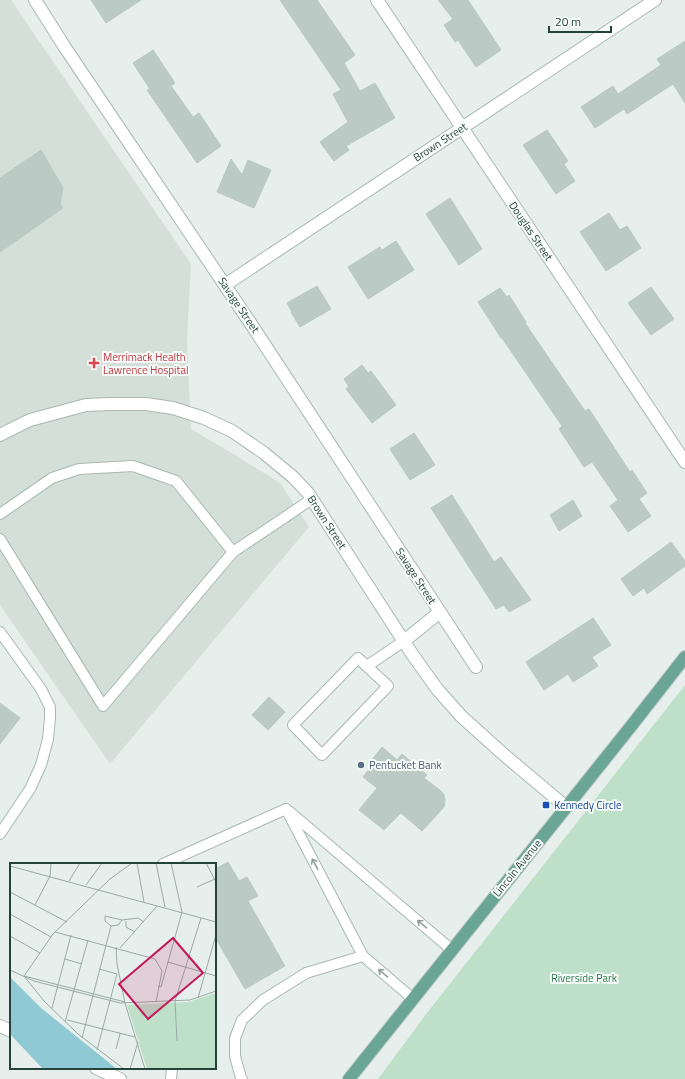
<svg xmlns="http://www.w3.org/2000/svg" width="685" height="1079" font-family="'Titillium Web',sans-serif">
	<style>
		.built { fill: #d4dfda }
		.green { fill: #bfe0c8 }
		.building { fill: #bbcac4; stroke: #b8c9c2 }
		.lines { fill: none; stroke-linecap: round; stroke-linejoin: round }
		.service-casing { stroke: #a8b8b2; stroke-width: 12 }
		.minor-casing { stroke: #a8b8b2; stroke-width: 14 }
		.primary-casing { stroke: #c2cac8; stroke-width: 14 }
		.service { stroke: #fff; stroke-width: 10 }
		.minor { stroke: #fff; stroke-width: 12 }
		.primary { stroke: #6aa596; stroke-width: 12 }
		.oneway { stroke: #92a09c }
		.health-dot { fill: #e0444e; stroke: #f7fbf9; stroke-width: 1.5 }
		.service-dot { fill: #5c6f8a; stroke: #f7fbf9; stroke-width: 1.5 }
		.transit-dot { fill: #1a4fb4; stroke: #f7fbf9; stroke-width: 1.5 }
		.labels { text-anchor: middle; stroke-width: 4; stroke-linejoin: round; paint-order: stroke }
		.street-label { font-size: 11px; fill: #24423a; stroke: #f7fbf9 }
		.health-label { font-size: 11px; fill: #be3a42; stroke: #f7fbf9; text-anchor: start }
		.service-label { font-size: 11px; fill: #4e5e75; stroke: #f7fbf9; text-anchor: start }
		.transit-label { font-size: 11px; fill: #164399; stroke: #f7fbf9; text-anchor: start }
		.park-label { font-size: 11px; fill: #2d7a4b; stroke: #f7fbf9 }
		.inset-road { fill: none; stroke: #98aaa4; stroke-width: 1 }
		.view { fill: #c2185b; fill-opacity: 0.15; stroke: #c2185b; stroke-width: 2 }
		.inset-edge { fill: none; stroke: #24423a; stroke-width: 2 }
	</style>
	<rect width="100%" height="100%" fill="#e6efeb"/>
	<!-- built -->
	<path class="built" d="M0,0h11l180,264 -4,76 4,89 44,26 45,28 29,44 -199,237 -110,-159z"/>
	<!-- green -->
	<path class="green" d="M685,685v394h-307l49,-66z"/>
	<!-- building -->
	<g class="building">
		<path d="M91,0h50l-35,23z"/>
		<path d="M280,0h37l38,55 -11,8 16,28 15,-8 20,35 -49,28 3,4 -15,11 -14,-19 28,-20 -15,-28 8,-4z"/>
		<path d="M438,0h30l33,50 -25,17 -18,-27 -3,2 -11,-17 9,-6z"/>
		<path d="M685,41v62l-12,-19 -46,30 -3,-5 -29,19 -14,-21 32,-21 5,8 43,-29 -4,-6z"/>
		<path d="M153,50l22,33 -4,3 22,31 6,-4 22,33 -24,17 -50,-73 3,-1 -17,-26z"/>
		<path d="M547,130l21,31 -4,3 11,17 -19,13 -33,-49z"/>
		<path d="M41,150l22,38 -3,16 3,4 -63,44v-74z"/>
		<path d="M231,159l11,16 6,-15 23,10 -17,38 -37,-16z"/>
		<path d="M450,198l32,51 -23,16 -33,-51z"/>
		<path d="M609,213l11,17 7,-4 14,22 -35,23 -26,-39z"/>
		<path d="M396,241l18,29 -46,29 -20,-32 32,-20 2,3z"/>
		<path d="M317,286l14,23 -31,18 -9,-15h1l-5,-9z"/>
		<path d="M651,287l23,32 -23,16 -23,-32z"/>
		<path d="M500,288l7,9 2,-2 17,27 -1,1 60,88 4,-2 41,63 2,-2 15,23 -8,6 12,17 -23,16 -18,-26 8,-6 -26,-38 -8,5 -25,-38 3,-3 -60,-88h-1l-23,-36z"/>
		<path d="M362,365l6,8 3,-2 25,34 -24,18 -26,-34 3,-2 -5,-8z"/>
		<path d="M414,433l21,32 -25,15 -20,-31z"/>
		<path d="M452,495l42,67 7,-5 30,43 -22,12 -5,-7 -8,4 -65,-101z"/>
		<path d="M573,500l9,16 -23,15 -9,-16z"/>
		<path d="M671,542l14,19v5l-38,28 -3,-6 -11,8 -12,-17z"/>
		<path d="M593,618l18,27 -19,12 6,9 -25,16 -5,-8 -24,16 -18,-28z"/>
		<path d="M269,697l16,15 -17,18 -16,-15z"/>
		<path d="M0,703l20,15 -20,26z"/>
		<path d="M382,747l15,13 5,-6 25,21 -3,3 17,13 3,4 1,6 -1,6 -22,24 -21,-18 -17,17 -25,-20 18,-22 -14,-11 8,-10 -3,-2z"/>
		<path d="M228,862l11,19 8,-4 11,19 -10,5 37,65 -40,23 -30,-52v-68z"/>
	</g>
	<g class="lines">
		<defs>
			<g id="service">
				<path d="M0,514l52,-36 27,-9 54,-3 43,15 57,71"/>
				<path d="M0,539l103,167 130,-154 79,-53"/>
				<path d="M0,632l41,57 9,18v11l-2,21 -7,26 -11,24 -30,45"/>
				<path d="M358,658l30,28 -66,69 -29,-30z"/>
				<path d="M367,666l37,-25"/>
				<path d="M286,809l77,147 49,42"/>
				<path d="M290,812l162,138"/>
				<path d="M163,864l123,-55"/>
				<path d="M171,1079l1,-11"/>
				<path d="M242,1079l-1,-1 -6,-22v-18l7,-18 21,-20 43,-27 57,-17"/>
			</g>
			<g id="minor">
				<path d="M35,0l29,46 189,281 187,285 -36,29"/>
				<path d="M377,0l308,462"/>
				<path d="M225,285l430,-285"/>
				<path d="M0,435l30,-15 56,-15 24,-1h36l27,4 31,10 28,13 32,22 29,24 15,16 104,161 25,35 24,27 41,37 64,54"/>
				<path d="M440,612l36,55"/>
				<path d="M0,1026l11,5"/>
				<path d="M96,1068l24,11"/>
			</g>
			<path id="primary" d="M349,1079l283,-354 53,-68"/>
		</defs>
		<!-- service casing -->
		<use href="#service" class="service-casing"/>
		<!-- minor casing -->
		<use href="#minor" class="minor-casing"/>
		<!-- primary casing -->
		<use href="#primary" class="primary-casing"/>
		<!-- service -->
		<use href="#service" class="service"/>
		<!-- minor -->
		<use href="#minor" class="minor"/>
		<!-- primary -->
		<use href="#primary" class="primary"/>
	</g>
	<!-- one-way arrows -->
	<defs><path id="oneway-shaft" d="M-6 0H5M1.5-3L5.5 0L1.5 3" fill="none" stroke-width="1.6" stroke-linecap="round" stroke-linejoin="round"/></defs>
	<g class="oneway">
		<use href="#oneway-shaft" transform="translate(315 864) rotate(-118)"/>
		<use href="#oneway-shaft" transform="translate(422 924) rotate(-140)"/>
		<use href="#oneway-shaft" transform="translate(383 973) rotate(-140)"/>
	</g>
	<!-- markers -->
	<path class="health-dot" d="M92 357h4v4h4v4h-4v4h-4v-4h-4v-4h4z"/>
	<circle class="service-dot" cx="361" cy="765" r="4"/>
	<rect class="transit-dot" x="542" y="801" width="8" height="8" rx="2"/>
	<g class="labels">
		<!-- street labels -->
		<g class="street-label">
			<text transform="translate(440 142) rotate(-33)" y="4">Brown Street</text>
			<text transform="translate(531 231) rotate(56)" y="4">Douglas Street</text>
			<text transform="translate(239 305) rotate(56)" y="4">Savage Street</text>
			<text transform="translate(327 522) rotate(57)" y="4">Brown Street</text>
			<text transform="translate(416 576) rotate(57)" y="4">Savage Street</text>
			<text transform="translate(517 868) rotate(-51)" y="4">Lincoln Avenue</text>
		</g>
		<!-- health labels -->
		<g class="health-label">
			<text x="103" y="361">Merrimack Health<tspan x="103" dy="13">Lawrence Hospital</tspan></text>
		</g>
		<!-- service labels -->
		<g class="service-label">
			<text x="369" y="769">Pentucket Bank</text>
		</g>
		<!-- transit labels -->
		<g class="transit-label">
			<text x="554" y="809">Kennedy Circle</text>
		</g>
		<!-- park labels -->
		<g class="park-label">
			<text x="584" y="982">Riverside Park</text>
		</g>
	</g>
	<!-- overview -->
	<g transform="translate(10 863)">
		<rect width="206" height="206" fill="#e6efeb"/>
		<path d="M206,130v76h-69l-20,-64 61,-3z" fill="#bfe0c8"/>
		<path d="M0,114l31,31 76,61h-74l-33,-35z" fill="#8ec9d4"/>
		<path class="inset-road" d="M127,0l7,39M146,0l9,44M196,0l10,19M0,3l206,56M59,18l11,-18M76,22l16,-22M187,24l18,-8M0,29l57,30M25,42l15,-29 1,-13M0,51l41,23M112,57l16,-2 6,4M116,58v6l9,5M45,69l100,27 7,12 -6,31M0,73l30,17M106,84l1,17 8,39 20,66M110,85l37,-42M55,96l17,5M158,99l48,14M0,107l24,11 86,22 70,-3 26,-9M14,113l101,26M148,123l3,1 21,-75 -11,-49M188,135l18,-63M42,145l19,-73M57,157l68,17M55,159l23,-82M72,175l29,-112 7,-1 4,-5 -17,-4v5l6,5M167,178l-2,-40 26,-83M106,186l4,-15M87,187l20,-76 -18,-5M114,206l-46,-35 -34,-33 -20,-25 29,-42 57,-55 22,-16M120,206l8,-27"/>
		<path class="view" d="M163,75l30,35 -55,46 -29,-35z"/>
		<rect width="206" height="206" class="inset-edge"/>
	</g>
	<!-- scale -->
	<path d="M549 26v6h62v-6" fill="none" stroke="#24423a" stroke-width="2"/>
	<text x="555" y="26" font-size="12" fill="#24423a" stroke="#f7fbf9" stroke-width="3" paint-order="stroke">20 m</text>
</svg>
